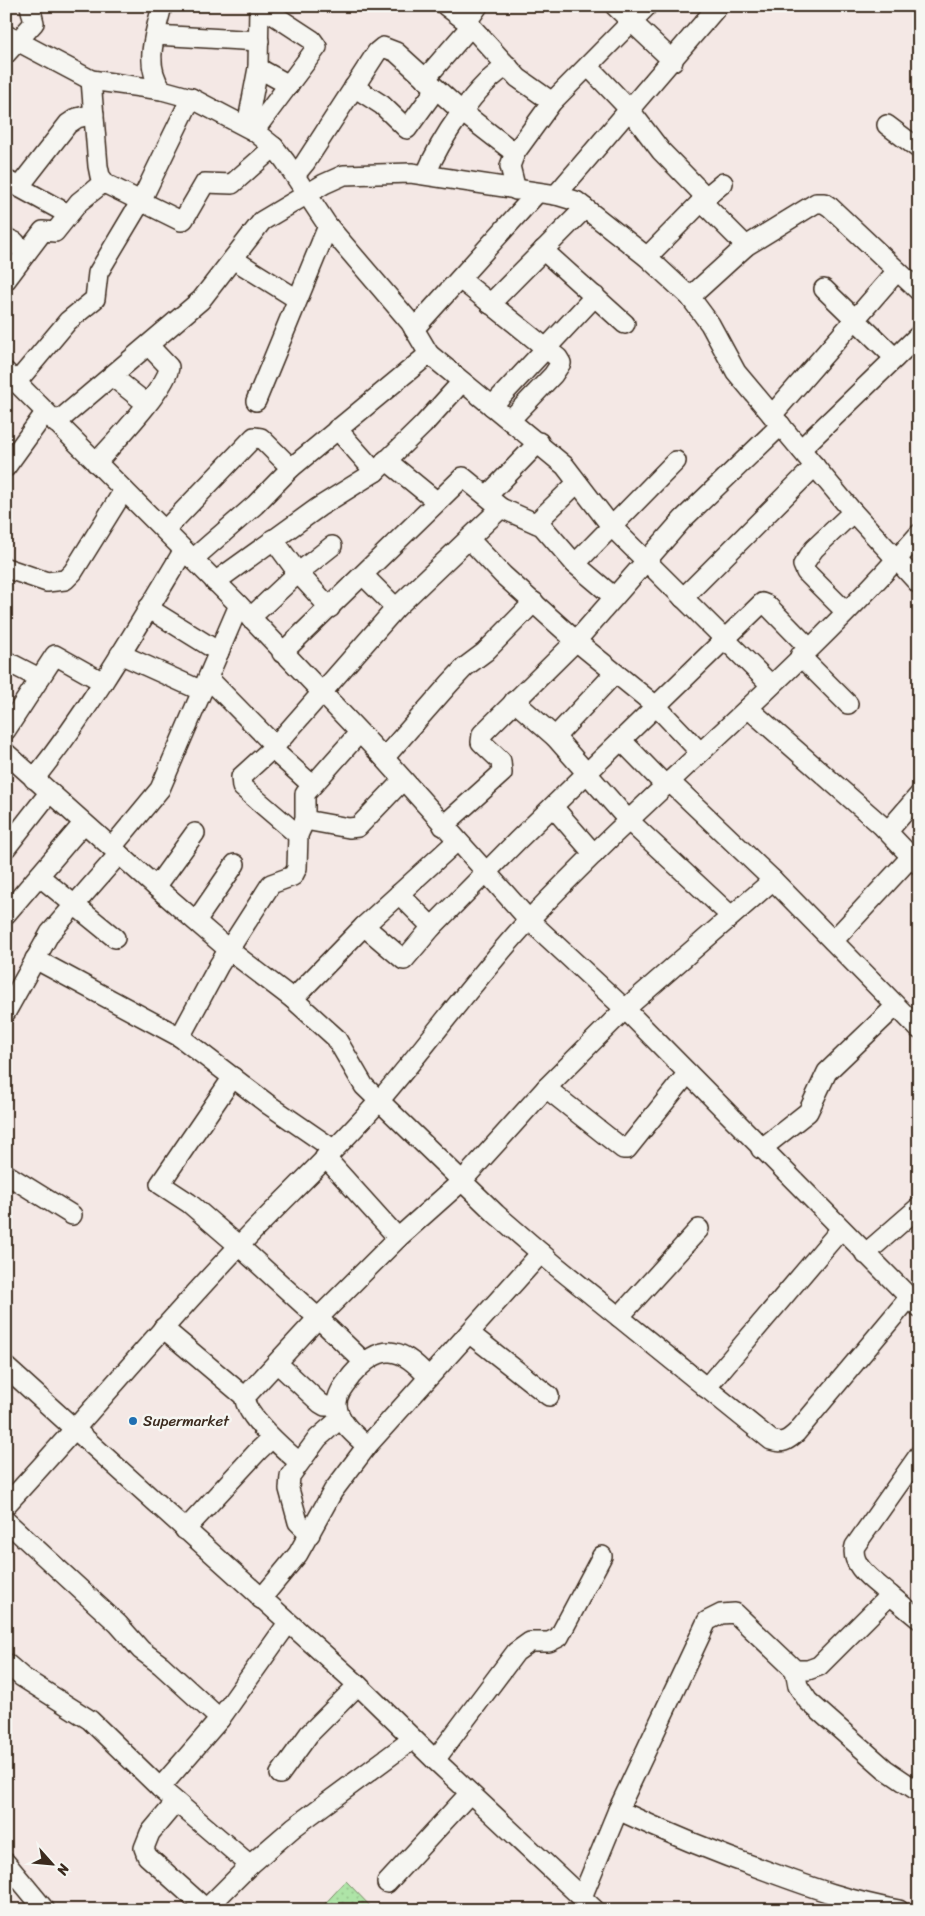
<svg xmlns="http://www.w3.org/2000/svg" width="925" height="1916" font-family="Sriracha,sans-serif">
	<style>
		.grass { fill: url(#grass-dots); stroke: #748762 }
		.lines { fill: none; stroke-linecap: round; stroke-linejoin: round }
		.minor-casing { stroke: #3b2a1e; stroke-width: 22 }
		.minor { stroke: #f6f6f2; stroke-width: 19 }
		.poi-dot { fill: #1f6fb2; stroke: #f6f6f2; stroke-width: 2 }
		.labels { text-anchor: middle; stroke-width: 5; stroke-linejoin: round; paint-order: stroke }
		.poi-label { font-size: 15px; fill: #3b2a1e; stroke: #f6f6f2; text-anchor: start }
	</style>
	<defs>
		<pattern id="grass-dots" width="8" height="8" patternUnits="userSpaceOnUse" patternTransform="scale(1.25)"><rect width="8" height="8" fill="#aee4a7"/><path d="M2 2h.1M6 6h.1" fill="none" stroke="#97c48f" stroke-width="1.8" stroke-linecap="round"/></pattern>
	</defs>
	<rect width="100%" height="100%" fill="#f4e8e5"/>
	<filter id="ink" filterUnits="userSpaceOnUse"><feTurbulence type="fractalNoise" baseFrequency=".02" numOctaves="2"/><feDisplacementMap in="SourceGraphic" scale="10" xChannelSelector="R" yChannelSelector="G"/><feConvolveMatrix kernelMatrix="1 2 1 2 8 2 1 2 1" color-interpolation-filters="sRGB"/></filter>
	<g filter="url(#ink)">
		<!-- grass -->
		<path class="grass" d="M346,1881l28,29h-55z"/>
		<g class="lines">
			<defs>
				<g id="minor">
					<path d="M162,6c-7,29 -19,58 0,84"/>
					<path d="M446,6l21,16 51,56 34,24"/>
					<path d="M615,6l58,55"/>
					<path d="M467,22l11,-16"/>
					<path d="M6,35l85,45 71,10 29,8 63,33 20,16 11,14 43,65 82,96 19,32 -138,114 -36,37 -62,54"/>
					<path d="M155,35l104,6"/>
					<path d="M6,54l28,-31 -4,-17"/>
					<path d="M588,66l41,43 32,42 45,46"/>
					<path d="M258,68l31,17"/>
					<path d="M425,79l46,-53"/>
					<path d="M91,80l7,86 2,10 6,8 75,37 3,-2 21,-36 27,1 42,-37"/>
					<path d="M354,87l28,18 25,24 29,-40"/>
					<path d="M887,125l32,24"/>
					<path d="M247,126l11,-58 1,-62"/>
					<path d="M254,131l63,-84 -5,-7 -52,-34"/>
					<path d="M426,174c13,-32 51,-92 82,-108"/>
					<path d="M295,175l10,-12 72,-111 6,-5 13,5 66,60 53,41"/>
					<path d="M6,180l62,34"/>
					<path d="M19,187l49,-63 9,-6 17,-4"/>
					<path d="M516,190l-6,-24 5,-13 37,-51 95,-96"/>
					<path d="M556,195l162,-189"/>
					<path d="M701,201l45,45"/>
					<path d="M6,238l9,4 10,12"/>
					<path d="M543,250l82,74"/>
					<path d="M647,257l59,-60 17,-14"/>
					<path d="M233,259l64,40"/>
					<path d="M460,279l98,79 3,5 -8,12 -43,45"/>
					<path d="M6,280l37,-49 12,1 24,-30 25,-20"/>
					<path d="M824,289l71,69"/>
					<path d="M690,297l56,-51 70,-43h8l6,4 89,84"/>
					<path d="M490,304l95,-96"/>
					<path d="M414,329l123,-136"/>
					<path d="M429,354l136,112 46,60 160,159"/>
					<path d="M6,372l233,233 145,153 145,162 96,89 294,298"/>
					<path d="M113,377l34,27"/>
					<path d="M16,383l52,-62 27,-22 3,-26 43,-72 50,-103"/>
					<path d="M256,401l72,-175"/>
					<path d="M492,406l103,-110"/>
					<path d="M772,415l125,-144"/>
					<path d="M56,423l145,-123 61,-79 62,-37 20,-9 67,-2 145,22 20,6 71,56 43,40 20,27 26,48 117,140 66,72"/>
					<path d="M337,429l38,43"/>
					<path d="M801,449l118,-114"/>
					<path d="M386,460l50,41"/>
					<path d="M96,463c15,-17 72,-76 73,-96l-20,-21"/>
					<path d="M6,467l39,-54"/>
					<path d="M487,496l52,-54"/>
					<path d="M536,523l41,-40"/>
					<path d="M165,530l89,-93 7,1 30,30"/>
					<path d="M273,539l25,34 32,35"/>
					<path d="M469,539l34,36 73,66 80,65 44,46"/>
					<path d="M575,564l101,-103"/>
					<path d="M6,568l41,14 18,-2 8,-8 51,-82"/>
					<path d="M363,575l33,33"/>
					<path d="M215,582l104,-75 56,-35 48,-47 38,-42"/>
					<path d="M683,598l132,-132"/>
					<path d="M148,608l71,44"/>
					<path d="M845,611l-39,-39 -3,-7 11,-16 39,-37"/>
					<path d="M250,618l48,-45 34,-27"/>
					<path d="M282,653l181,-176 38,31 41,18 33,38 39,33"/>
					<path d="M120,654l82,37"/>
					<path d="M800,656l48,48"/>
					<path d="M6,661l33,17"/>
					<path d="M208,678l67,68"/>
					<path d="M514,701l41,36 73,83 103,96"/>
					<path d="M748,708l133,117 38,40"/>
					<path d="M6,730l49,-75 48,27"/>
					<path d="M555,737l60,-64"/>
					<path d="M622,741l43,44"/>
					<path d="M272,749l40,36"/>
					<path d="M6,753l150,134 73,63 64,49 43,39 28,48 132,128 60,52 215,174c11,4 16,1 25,-7l113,-135"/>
					<path d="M384,758l66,-75 15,-16 20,-15 49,-50"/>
					<path d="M34,779c57,-71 103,-151 150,-229"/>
					<path d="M669,781l104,99 146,149"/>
					<path d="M553,807l41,47"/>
					<path d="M305,820l44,8 9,-1 45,-47"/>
					<path d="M443,826l59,-53 -1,-12 -20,-19 1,-8 94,-93 107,-122 98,-94"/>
					<path d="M888,831l31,-36"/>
					<path d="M298,835l-56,-48 -1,-10 34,-31 121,-138 105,-100"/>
					<path d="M112,847l48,-58 79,-184"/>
					<path d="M6,848l43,-55"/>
					<path d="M39,876l76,62"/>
					<path d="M156,887l39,-54"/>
					<path d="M399,894l33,33"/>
					<path d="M6,914l77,-90"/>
					<path d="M196,921l39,-57"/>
					<path d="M364,926l93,-85"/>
					<path d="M833,941l78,-84"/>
					<path d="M35,959l145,78 89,68 64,44"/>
					<path d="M293,999l71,-73 40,34 28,-33 85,-86 245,-238 5,2 42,43"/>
					<path d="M6,1012l44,-79 69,-79"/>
					<path d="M180,1037l39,-72 52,-81 22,-8 4,-8 1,-33 7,-15v-26l54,-61"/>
					<path d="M233,1077l-73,107 29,19 50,43 79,72 80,-80 64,-57 84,-93 79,-79 148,-129"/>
					<path d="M546,1088l77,61h4l61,-76"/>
					<path d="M761,1149l47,-37 19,-40 68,-65"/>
					<path d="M325,1157l73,81"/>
					<path d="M6,1174l66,41"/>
					<path d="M865,1254l54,-47"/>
					<path d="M619,1317l80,-88"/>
					<path d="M163,1328l82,69"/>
					<path d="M469,1333l80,63"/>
					<path d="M277,1363l43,40 5,3h12"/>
					<path d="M6,1367l352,318 77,75 160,150"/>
					<path d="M706,1388l135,-159"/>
					<path d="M367,1446c-11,-10 -28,-23 -30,-40 -1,-12 8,-22 15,-31 28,-32 48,-30 76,2"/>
					<path d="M299,1462c-12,-10 -57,-49 -54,-65l73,-79 46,44"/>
					<path d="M6,1505c79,-85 153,-175 233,-259 46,-49 96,-94 140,-145 51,-59 96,-123 149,-180 126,-134 271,-249 391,-387"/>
					<path d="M6,1521l112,103 23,26 20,15 59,54"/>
					<path d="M185,1530l73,-79 14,-13"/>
					<path d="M310,1534l-12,-12 -9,-33 1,-13 28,-38 23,-20"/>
					<path d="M890,1595l29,24"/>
					<path d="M261,1599l37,-45 35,-63 34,-45 174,-193"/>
					<path d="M6,1663l16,14 68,43 70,68 90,77"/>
					<path d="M795,1670l3,16 10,15 77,68 34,23"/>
					<path d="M435,1760l81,-108 14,-10h19l10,-5 43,-81"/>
					<path d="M280,1774l29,-40 49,-49"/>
					<path d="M160,1788l60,-69 68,-96"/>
					<path d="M176,1802l-26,31 -6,15 3,8 59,53"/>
					<path d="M618,1810l89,-189 14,-7 14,-1 60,57h13l11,-4 71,-71c-14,-13 -41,-29 -35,-49l64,-91"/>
					<path d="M6,1863l39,47"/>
					<path d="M387,1883l83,-90"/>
					<path d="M582,1897l36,-87c49,23 98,43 149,61 43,16 86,31 132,39"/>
					<path d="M205,1910l45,-45 44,-38 119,-88"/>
				</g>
			</defs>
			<!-- minor casing -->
			<use href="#minor" class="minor-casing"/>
			<!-- minor -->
			<use href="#minor" class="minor"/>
		</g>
	</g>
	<!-- markers -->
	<circle class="poi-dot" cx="133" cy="1421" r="5"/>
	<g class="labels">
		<!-- poi labels -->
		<g class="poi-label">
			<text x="143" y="1426">Supermarket</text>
		</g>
	</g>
	<!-- margin -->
	<rect width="925" height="1916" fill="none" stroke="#f6f6f2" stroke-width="25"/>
	<rect x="12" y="12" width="900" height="1891" fill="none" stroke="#3b2a1e" stroke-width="2" filter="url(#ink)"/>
	<!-- north arrow -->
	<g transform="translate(52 1864) rotate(117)" stroke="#f6f6f2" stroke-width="4" paint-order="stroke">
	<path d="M0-4L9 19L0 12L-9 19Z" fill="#3b2a1e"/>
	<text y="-8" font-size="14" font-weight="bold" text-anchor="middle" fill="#3b2a1e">N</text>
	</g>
</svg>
